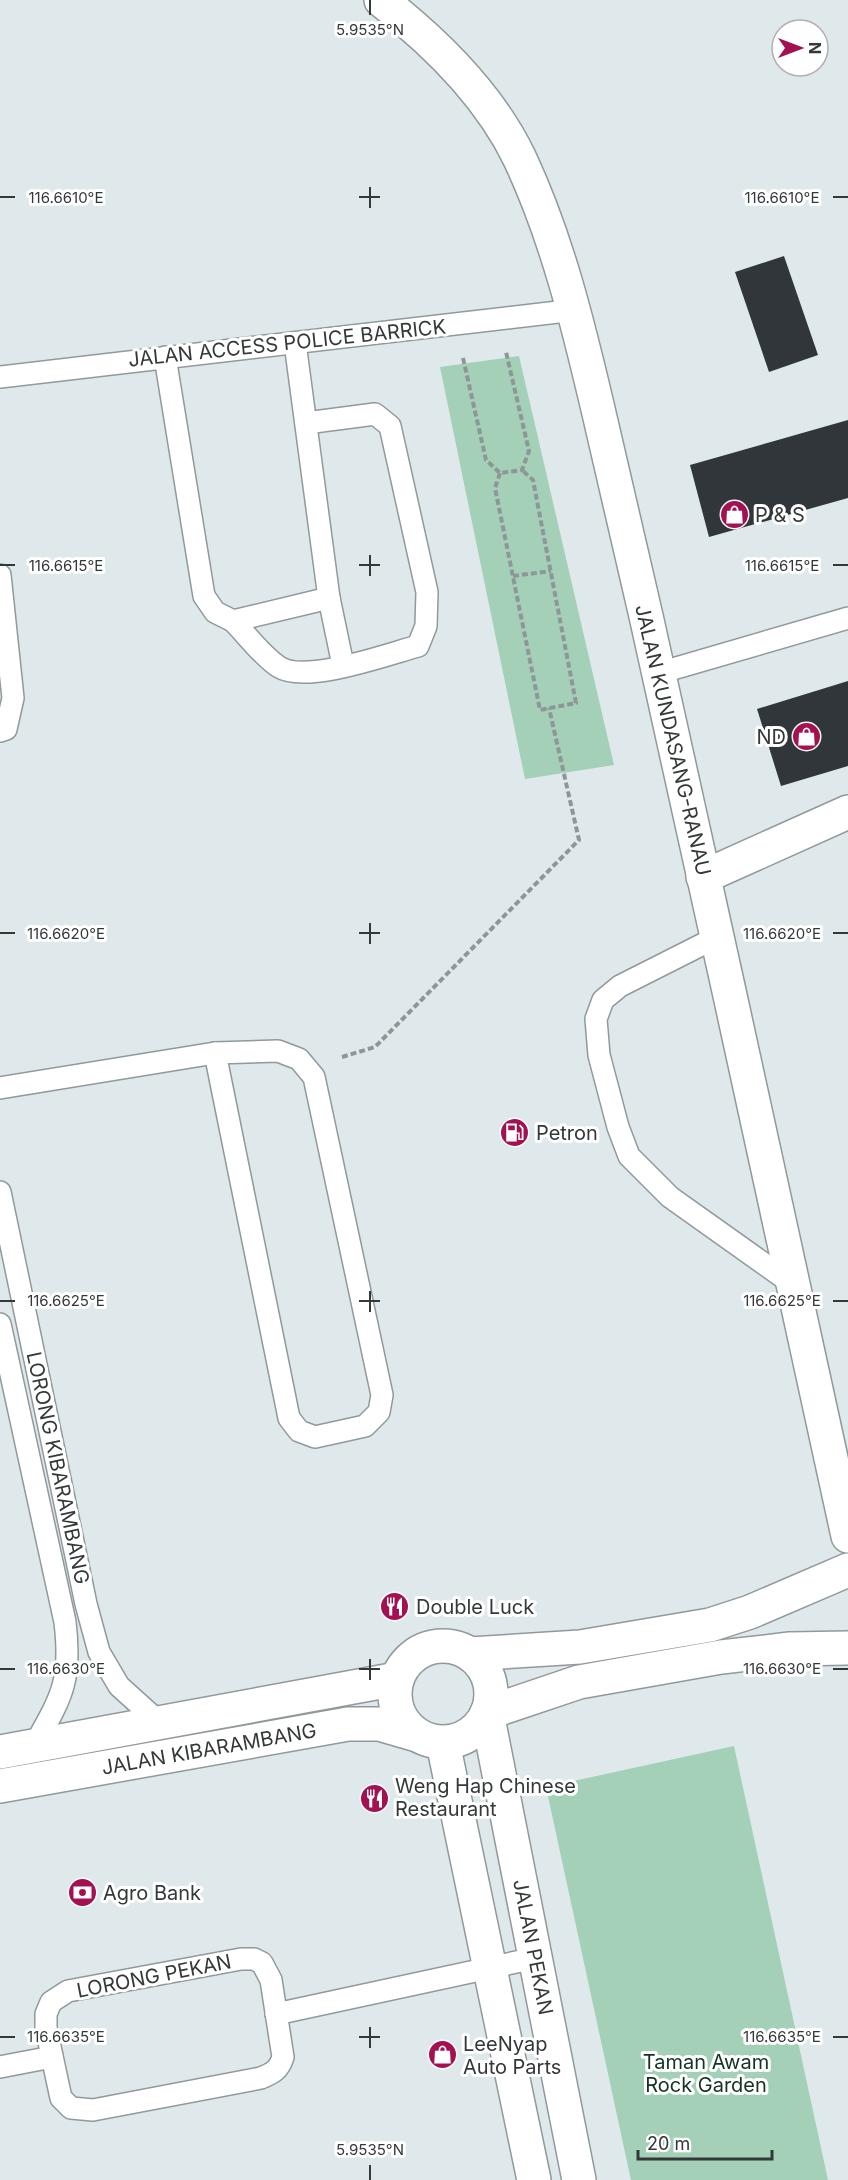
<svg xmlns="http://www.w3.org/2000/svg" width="848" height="2180" font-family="Inter,sans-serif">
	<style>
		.green { fill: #a3d0b6 }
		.building { fill: #31363b }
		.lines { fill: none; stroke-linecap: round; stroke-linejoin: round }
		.lane-casing { stroke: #90999b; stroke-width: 24 }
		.street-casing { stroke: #90999b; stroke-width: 36 }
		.secondary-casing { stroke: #90999b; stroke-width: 36 }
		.highway-casing { stroke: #90999b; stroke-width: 36 }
		.path { stroke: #8f9698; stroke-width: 4; stroke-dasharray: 6 3; stroke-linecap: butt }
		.lane { stroke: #fff; stroke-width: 21 }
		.street { stroke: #fff; stroke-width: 33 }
		.secondary { stroke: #fff; stroke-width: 33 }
		.highway { stroke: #fff; stroke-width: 33 }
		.ticks { fill: none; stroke: #343839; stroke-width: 2 }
		.labels { text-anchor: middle; stroke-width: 6; stroke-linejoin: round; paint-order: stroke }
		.street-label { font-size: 20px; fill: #343839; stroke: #fff }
		.poi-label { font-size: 20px; fill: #343839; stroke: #fff; text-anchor: start }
		.park-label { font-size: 20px; fill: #133323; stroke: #fff }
		.ticks-label { font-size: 15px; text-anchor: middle; fill: #343839; stroke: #fff; stroke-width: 6; stroke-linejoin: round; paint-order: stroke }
	</style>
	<rect width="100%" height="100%" fill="#dfe9ec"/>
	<!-- green -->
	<g class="green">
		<path d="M519,356l95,409 -89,14 -85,-412z"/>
		<path d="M734,1746l94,434h-197l-85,-393z"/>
	</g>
	<!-- building -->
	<g class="building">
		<path d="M784,256l34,99 -49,17 -34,-100z"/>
		<path d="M848,420v78l-139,39 -19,-72z"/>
		<path d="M848,681v85l-67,20 -24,-77z"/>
	</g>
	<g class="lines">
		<defs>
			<g id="lane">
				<path d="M165,357l39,239 11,16 18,9 96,-23 -34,-255"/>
				<path d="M0,377l575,-67"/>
				<path d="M0,575l13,123 -7,31 -6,2"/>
				<path d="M329,598l14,67"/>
				<path d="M233,621c14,14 29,35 46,46 27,17 109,-13 139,-21l8,-20 1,-34 -37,-166 -15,-12 -69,9"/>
				<path d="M659,673l189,-55"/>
				<path d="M717,937l-97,49 -17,14 -7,19 3,36 19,72 11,29 41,41 121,86"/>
				<path d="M278,1051l21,8 15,18 68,318 -3,17 -14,14 -50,11 -16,-6 -10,-13 -74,-365z"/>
				<path d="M0,1088l215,-35"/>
				<path d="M0,1192l86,412 13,48 20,34 41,37"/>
				<path d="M0,1324l65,298c7,59 -3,74 -31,124"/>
				<path d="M241,1959h13l8,4 9,17 12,77c-4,13 -10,16 -22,21l-168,32 -22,-2 -10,-10 -15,-70v-14l5,-12 17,-11z"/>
				<path d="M276,2014l259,-56"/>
				<path d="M0,2067l52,-10"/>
			</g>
			<g id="street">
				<path d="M703,877l145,-65"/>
				<path d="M487,1713l92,467"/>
				<path d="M443,1743l91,437"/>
			</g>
			<g id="secondary">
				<circle cx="443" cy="1694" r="48"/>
				<path d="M470,1654l110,-7 130,-22 40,-13 98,-42"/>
				<path d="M487,1713l92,-31 142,-25 69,-8 58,-1"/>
				<path d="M0,1752l397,-73"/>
				<path d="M0,1786l348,-62h31l38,11"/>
			</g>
			<path id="highway" d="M381,0c54,42 109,96 139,159 37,79 58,165 78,250 16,69 32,138 48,207 70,306 133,614 202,920"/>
		</defs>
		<!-- lane casing -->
		<use href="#lane" class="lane-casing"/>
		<!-- street casing -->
		<use href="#street" class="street-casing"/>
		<!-- secondary casing -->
		<use href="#secondary" class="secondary-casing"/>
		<!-- highway casing -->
		<use href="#highway" class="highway-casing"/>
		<!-- path -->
		<g class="path">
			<path d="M463,358l23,102 14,13 22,-3 7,-19 -23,-99"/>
			<path d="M500,473l-5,15 45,222 36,-7 -43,-223 -11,-10"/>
			<path d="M513,576l38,-5"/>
			<path d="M342,1057l33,-10 204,-207 -30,-132"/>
		</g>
		<!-- lane -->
		<use href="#lane" class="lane"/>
		<!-- street -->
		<use href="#street" class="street"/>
		<!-- secondary -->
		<use href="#secondary" class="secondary"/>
		<!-- highway -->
		<use href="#highway" class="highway"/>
	</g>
	<!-- ticks -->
	<path class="ticks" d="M370,0v15M370,187v21M0,197h15M359,197h21M833,197h15M370,555v21M0,565h15M359,565h21M833,565h15M370,923v21M0,933h15M359,933h21M833,933h15M370,1291v21M0,1301h15M359,1301h21M833,1301h15M370,1659v21M0,1669h15M359,1669h21M833,1669h15M370,2027v21M0,2037h15M359,2037h21M833,2037h15M370,2165v15"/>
	<!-- icons -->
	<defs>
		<symbol id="shop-disc" viewBox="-11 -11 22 22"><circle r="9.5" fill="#a31152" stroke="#fff"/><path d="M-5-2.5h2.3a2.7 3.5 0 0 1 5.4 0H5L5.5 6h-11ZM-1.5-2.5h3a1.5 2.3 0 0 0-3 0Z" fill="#fff"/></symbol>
		<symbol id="fuel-disc" viewBox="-11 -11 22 22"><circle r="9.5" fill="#a31152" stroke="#fff"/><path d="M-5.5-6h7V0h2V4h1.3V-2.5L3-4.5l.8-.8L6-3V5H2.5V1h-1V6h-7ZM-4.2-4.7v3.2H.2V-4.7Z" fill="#fff"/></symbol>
		<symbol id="restaurant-disc" viewBox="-11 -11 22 22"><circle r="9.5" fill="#a31152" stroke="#fff"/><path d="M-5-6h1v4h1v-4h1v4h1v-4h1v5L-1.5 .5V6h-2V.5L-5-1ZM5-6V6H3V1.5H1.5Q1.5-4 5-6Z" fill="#fff"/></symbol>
		<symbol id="bank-disc" viewBox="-11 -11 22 22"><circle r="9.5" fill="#a31152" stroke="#fff"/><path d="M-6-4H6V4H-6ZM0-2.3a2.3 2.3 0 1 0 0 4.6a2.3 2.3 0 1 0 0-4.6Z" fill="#fff"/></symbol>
	</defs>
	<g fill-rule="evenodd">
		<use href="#shop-disc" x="718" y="498" width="33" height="33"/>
		<use href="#shop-disc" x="790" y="720" width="33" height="33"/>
		<use href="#fuel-disc" x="498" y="1116" width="33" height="33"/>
		<use href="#restaurant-disc" x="378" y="1590" width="33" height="33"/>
		<use href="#restaurant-disc" x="358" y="1782" width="33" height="33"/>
		<use href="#bank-disc" x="66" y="1876" width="33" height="33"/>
		<use href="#shop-disc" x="426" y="2038" width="33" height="33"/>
	</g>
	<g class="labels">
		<!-- street labels -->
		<g class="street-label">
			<text transform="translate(287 343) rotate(-6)" y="7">JALAN ACCESS POLICE BARRICK</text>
			<text transform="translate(673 740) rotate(77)" y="7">JALAN KUNDASANG-RANAU</text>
			<text transform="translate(58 1468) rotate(78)" y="7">LORONG KIBARAMBANG</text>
			<text transform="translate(209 1749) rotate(-10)" y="7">JALAN KIBARAMBANG</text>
			<text transform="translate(533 1947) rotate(79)" y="7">JALAN PEKAN</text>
			<text transform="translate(154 1976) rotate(-11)" y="7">LORONG PEKAN</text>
		</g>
		<!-- poi labels -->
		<g class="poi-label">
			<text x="755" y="522">P &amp; S</text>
			<text x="786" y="744" text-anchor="end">ND</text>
			<text x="536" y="1140">Petron</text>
			<text x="416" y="1614">Double Luck</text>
			<text x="395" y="1793">Weng Hap Chinese<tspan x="395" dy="23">Restaurant</tspan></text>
			<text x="103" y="1900">Agro Bank</text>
			<text x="463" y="2051">LeeNyap<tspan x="463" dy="23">Auto Parts</tspan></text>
		</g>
		<!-- park labels -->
		<g class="park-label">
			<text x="706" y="2069">Taman Awam<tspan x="706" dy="23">Rock Garden</tspan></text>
		</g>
	</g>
	<g class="ticks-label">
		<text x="370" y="35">5.9535°N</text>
		<text x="782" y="203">116.6610°E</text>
		<text x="66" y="203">116.6610°E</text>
		<text x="782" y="571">116.6615°E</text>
		<text x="66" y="571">116.6615°E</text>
		<text x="66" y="939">116.6620°E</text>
		<text x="782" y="939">116.6620°E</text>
		<text x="66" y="1306">116.6625°E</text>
		<text x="782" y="1306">116.6625°E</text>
		<text x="66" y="1674">116.6630°E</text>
		<text x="782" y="1674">116.6630°E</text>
		<text x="66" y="2042">116.6635°E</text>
		<text x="782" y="2042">116.6635°E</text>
		<text x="370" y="2155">5.9535°N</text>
	</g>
	<!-- north arrow -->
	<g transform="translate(800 48) rotate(90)"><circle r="28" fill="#ffffff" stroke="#aeafb0" stroke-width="1.5"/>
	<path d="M0-4.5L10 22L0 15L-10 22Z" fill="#a31152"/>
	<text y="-9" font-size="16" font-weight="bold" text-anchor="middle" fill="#343839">N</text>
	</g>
	<!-- scale -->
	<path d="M638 2150v9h134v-9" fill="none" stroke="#343839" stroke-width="3"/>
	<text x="647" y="2150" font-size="18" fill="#343839" stroke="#ffffff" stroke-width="4.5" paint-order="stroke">20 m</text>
</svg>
